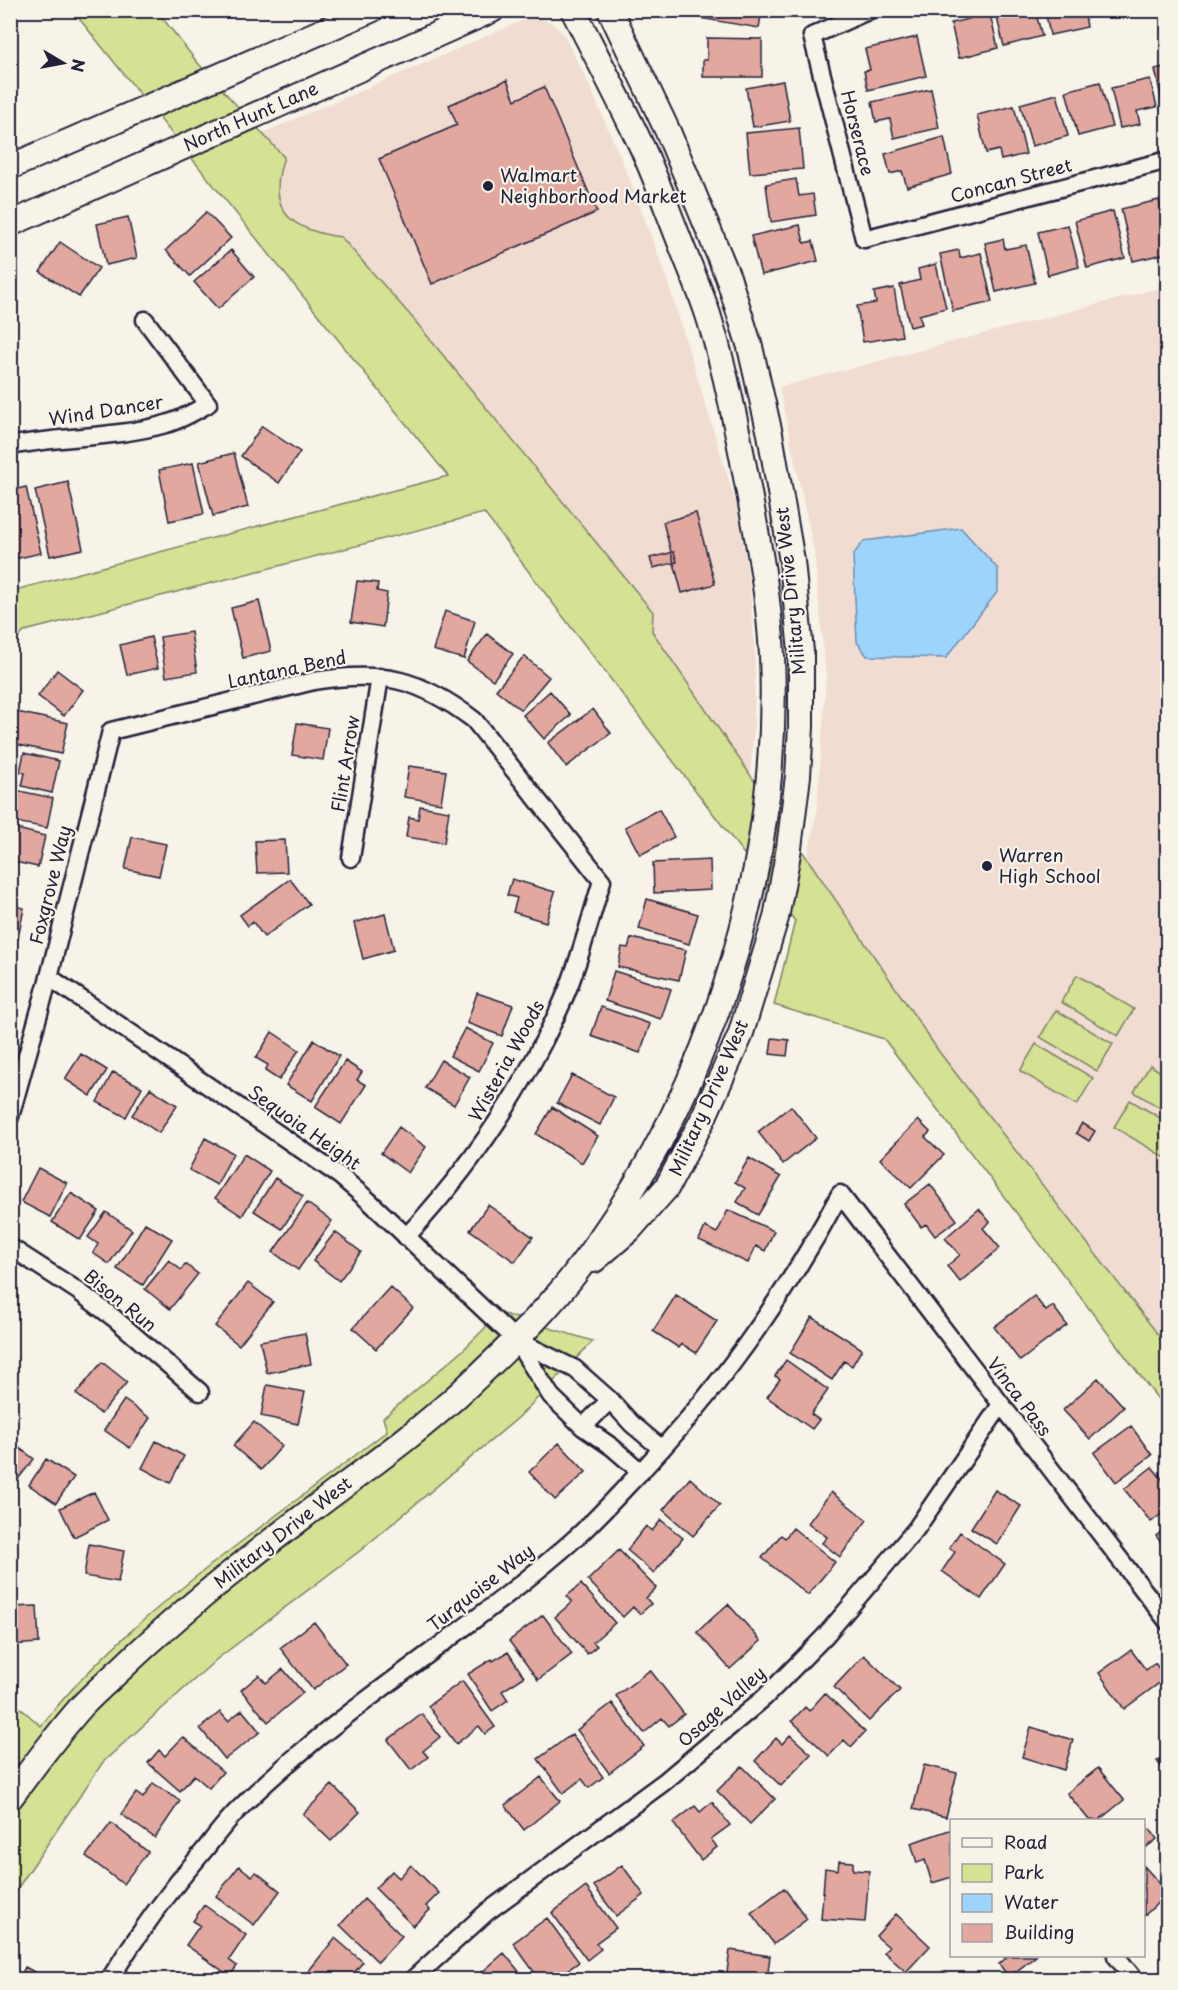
<svg xmlns="http://www.w3.org/2000/svg" width="1178" height="1990" font-family="'Playpen Sans',sans-serif">
  <rect width="100%" height="100%" fill="#f7f3e8"/>
  <filter id="ink" filterUnits="userSpaceOnUse"><feTurbulence type="fractalNoise" baseFrequency=".0167" numOctaves="2"/><feDisplacementMap in="SourceGraphic" scale="12" xChannelSelector="R" yChannelSelector="G"/><feConvolveMatrix kernelMatrix="1 2 1 2 8 2 1 2 1" color-interpolation-filters="sRGB"/></filter>
  <g filter="url(#ink)">
    <path fill="#f1dcd2" d="M 538,18 L 552,23 L 563,33 L 591,89 L 630,180 L 667,279 L 738,510 L 750,589 L 755,654 L 754,722 L 749,796 L 282,210 L 277,195 L 277,176 L 249,139 L 526,19 Z
      M 1167,286 L 1167,1411 L 884,1039 L 774,1005 L 795,921 L 817,811 L 826,678 L 814,551 L 779,387 Z"/>
    <path fill="#d5e193" stroke="#7c8267" stroke-width="1.5" d="M 73,11 L 157,11 L 197,62 L 284,157 C 266,210 289,230 341,237 L 411,316 L 653,612 L 652,631 L 940,1053 L 1167,1346 L 1167,1411 L 884,1039 L 774,1005 L 795,921 L 484,513 L 25,631 L 17,639 L 11,648 L 11,591 L 448,476 Z
      M 1077,975 L 1134,1009 L 1118,1036 L 1061,1002 Z
      M 1056,1010 L 1113,1044 L 1097,1071 L 1040,1037 Z
      M 1036,1044 L 1093,1078 L 1077,1105 L 1020,1071 Z
      M 1150,1065 L 1167,1076 L 1167,1112 L 1134,1092 Z
      M 1130,1100 L 1167,1122 L 1167,1159 L 1114,1127 Z
      M 500,1313 L 593,1341 L 518,1418 L 361,1550 L 217,1659 L 103,1762 L 11,1898 L 10,1765 L 17,1757 L 11,1751 L 11,1700 L 41,1726 C 98,1653 172,1594 246,1538 C 293,1503 340,1467 387,1431 L 383,1418 L 463,1350 Z"/>
    <path fill="#9dd4fc" stroke="#6c8daf" stroke-width="1.5" d="M 961,528 L 998,569 L 998,591 L 946,658 L 867,656 L 857,642 L 853,555 L 864,541 Z"/>
    <path fill="#e2a8a0" stroke="#22223b" stroke-width="1.5" d="M 701,10 L 762,10 L 759,28 L 699,18 Z
      M 967,10 L 989,10 L 998,48 L 959,58 L 951,23 L 969,19 Z
      M 995,10 L 1035,10 L 1042,36 L 1004,46 Z
      M 1045,10 L 1084,10 L 1087,27 L 1050,35 Z
      M 917,37 L 926,76 L 868,90 L 864,71 L 870,70 L 865,49 Z
      M 707,38 L 762,39 L 762,77 L 703,77 L 703,60 L 707,60 Z
      M 1168,66 L 1168,110 L 1164,111 L 1155,69 Z
      M 1150,79 L 1157,107 L 1137,111 L 1140,124 L 1120,128 L 1111,88 Z
      M 507,80 L 515,100 L 544,87 L 597,212 L 432,284 L 379,159 L 457,125 L 449,105 Z
      M 783,81 L 790,121 L 753,127 L 746,88 Z
      M 1100,82 L 1112,127 L 1078,136 L 1066,91 Z
      M 931,89 L 939,128 L 894,138 L 890,119 L 876,122 L 872,102 Z
      M 1057,94 L 1068,136 L 1032,146 L 1020,104 Z
      M 1014,106 L 1026,154 L 1001,160 L 999,150 L 986,153 L 977,115 Z
      M 799,128 L 803,169 L 750,173 L 746,133 Z
      M 944,137 L 952,174 L 907,187 L 902,171 L 890,174 L 885,154 Z
      M 796,179 L 799,196 L 813,194 L 816,215 L 771,222 L 766,184 Z
      M 1159,200 L 1168,239 L 1168,253 L 1133,261 L 1121,209 Z
      M 1113,211 L 1125,258 L 1087,268 L 1075,221 Z
      M 206,212 L 231,238 L 190,276 L 166,250 Z
      M 128,217 L 137,258 L 106,265 L 97,224 Z
      M 800,225 L 804,243 L 813,241 L 818,261 L 761,275 L 751,236 Z
      M 1068,225 L 1079,267 L 1048,275 L 1038,232 Z
      M 1003,239 L 1005,249 L 1026,245 L 1035,283 L 996,292 L 985,243 Z
      M 60,242 L 99,268 L 79,297 L 40,272 Z
      M 231,250 L 254,277 L 218,309 L 194,282 Z
      M 959,250 L 960,258 L 981,253 L 992,302 L 953,311 L 940,254 Z
      M 936,264 L 946,308 L 919,315 L 922,324 L 910,327 L 900,285 L 920,280 L 918,269 Z
      M 894,288 L 902,336 L 863,342 L 857,306 L 876,303 L 874,292 Z
      M 262,426 L 300,452 L 279,483 L 241,456 Z
      M 234,453 L 248,507 L 213,516 L 199,462 Z
      M 193,463 L 204,514 L 169,521 L 159,470 Z
      M 68,482 L 83,549 L 50,556 L 35,490 Z
      M 26,487 L 41,553 L 10,560 L 10,491 Z
      M 696,513 L 715,584 L 682,593 L 663,522 Z
      M 674,552 L 677,562 L 653,568 L 650,558 Z
      M 357,581 L 378,583 L 377,591 L 387,593 L 383,627 L 351,622 Z
      M 259,601 L 271,651 L 243,658 L 231,608 Z
      M 445,611 L 475,621 L 464,659 L 433,650 Z
      M 191,632 L 197,672 L 166,677 L 160,637 Z
      M 487,634 L 513,654 L 493,680 L 467,661 Z
      M 151,637 L 158,668 L 127,675 L 120,645 Z
      M 524,656 L 549,677 L 521,710 L 496,690 Z
      M 57,670 L 83,690 L 64,716 L 38,696 Z
      M 550,691 L 571,715 L 544,739 L 523,715 Z
      M 593,709 L 611,733 L 566,767 L 548,743 Z
      M 17,712 L 68,723 L 61,754 L 10,743 Z
      M 297,723 L 328,728 L 323,760 L 292,755 Z
      M 24,753 L 59,761 L 52,793 L 22,786 L 25,773 L 20,772 Z
      M 409,766 L 446,771 L 441,803 L 404,797 Z
      M 10,789 L 53,798 L 47,828 L 10,821 Z
      M 420,806 L 449,811 L 444,843 L 406,837 L 409,817 L 418,819 Z
      M 659,809 L 674,837 L 640,855 L 625,827 Z
      M 13,828 L 45,836 L 38,867 L 10,861 L 10,839 Z
      M 132,837 L 166,844 L 159,876 L 125,869 Z
      M 285,840 L 287,872 L 257,873 L 255,841 Z
      M 710,860 L 711,890 L 654,893 L 653,863 Z
      M 290,879 L 309,904 L 264,937 L 253,922 L 248,926 L 240,915 Z
      M 512,879 L 555,892 L 546,922 L 513,912 L 517,898 L 507,895 Z
      M 647,899 L 698,914 L 689,944 L 639,929 Z
      M 10,905 L 24,908 L 18,939 L 10,938 Z
      M 385,914 L 394,950 L 363,959 L 354,923 Z
      M 631,938 L 686,950 L 679,980 L 618,967 L 622,947 L 628,948 Z
      M 614,971 L 671,989 L 661,1019 L 605,1001 Z
      M 477,993 L 513,1005 L 502,1036 L 467,1023 Z
      M 601,1007 L 650,1024 L 640,1053 L 591,1036 Z
      M 465,1028 L 493,1043 L 479,1071 L 450,1056 Z
      M 272,1032 L 299,1050 L 279,1080 L 265,1071 L 268,1065 L 256,1058 Z
      M 772,1038 L 789,1040 L 787,1056 L 770,1054 Z
      M 314,1040 L 339,1056 L 312,1101 L 286,1085 Z
      M 81,1054 L 107,1070 L 91,1096 L 65,1079 Z
      M 441,1060 L 470,1077 L 454,1105 L 425,1088 Z
      M 345,1061 L 362,1072 L 357,1080 L 366,1085 L 341,1124 L 315,1107 Z
      M 113,1072 L 142,1087 L 126,1117 L 97,1102 Z
      M 572,1075 L 614,1097 L 600,1125 L 557,1103 Z
      M 150,1088 L 177,1105 L 159,1133 L 132,1115 Z
      M 791,1106 L 816,1138 L 783,1164 L 758,1132 Z
      M 552,1107 L 598,1136 L 582,1163 L 536,1134 Z
      M 918,1120 L 930,1132 L 925,1137 L 944,1155 L 911,1188 L 880,1159 Z
      M 1082,1123 L 1095,1131 L 1089,1141 L 1076,1133 Z
      M 399,1127 L 426,1147 L 408,1173 L 381,1153 Z
      M 205,1138 L 233,1153 L 217,1185 L 189,1170 Z
      M 244,1154 L 270,1171 L 242,1216 L 215,1198 Z
      M 749,1158 L 781,1177 L 758,1215 L 737,1202 L 745,1188 L 735,1182 Z
      M 38,1168 L 67,1183 L 50,1217 L 21,1202 Z
      M 275,1178 L 303,1196 L 282,1229 L 254,1211 Z
      M 930,1184 L 957,1220 L 935,1236 L 926,1224 L 921,1227 L 904,1204 Z
      M 71,1193 L 99,1211 L 80,1240 L 52,1222 Z
      M 307,1203 L 332,1221 L 298,1270 L 273,1252 Z
      M 488,1205 L 533,1237 L 515,1262 L 470,1230 Z
      M 979,1209 L 990,1222 L 983,1228 L 1000,1248 L 960,1282 L 947,1266 L 960,1255 L 945,1238 Z
      M 728,1210 L 774,1231 L 765,1251 L 756,1246 L 748,1263 L 699,1240 L 705,1227 L 717,1233 Z
      M 106,1212 L 132,1230 L 109,1264 L 93,1253 L 98,1244 L 88,1237 Z
      M 145,1223 L 172,1239 L 143,1285 L 117,1269 Z
      M 335,1232 L 361,1252 L 339,1281 L 313,1261 Z
      M 169,1260 L 181,1270 L 185,1264 L 198,1274 L 170,1309 L 145,1289 Z
      M 248,1283 L 273,1302 L 239,1345 L 215,1326 Z
      M 390,1287 L 413,1308 L 376,1349 L 353,1328 Z
      M 676,1295 L 717,1321 L 696,1353 L 682,1344 L 679,1348 L 653,1331 Z
      M 1034,1296 L 1046,1311 L 1053,1306 L 1067,1325 L 1020,1361 L 994,1327 Z
      M 812,1317 L 862,1349 L 852,1366 L 844,1361 L 832,1380 L 790,1353 Z
      M 305,1333 L 311,1364 L 267,1373 L 260,1341 Z
      M 786,1360 L 828,1390 L 811,1414 L 819,1420 L 812,1429 L 767,1397 L 780,1379 L 775,1376 Z
      M 102,1362 L 127,1382 L 101,1414 L 76,1394 Z
      M 1098,1378 L 1124,1407 L 1090,1439 L 1063,1410 Z
      M 267,1385 L 305,1392 L 298,1424 L 261,1416 Z
      M 124,1400 L 150,1418 L 130,1448 L 104,1430 Z
      M 254,1422 L 282,1446 L 261,1470 L 233,1446 Z
      M 1131,1426 L 1152,1455 L 1116,1482 L 1094,1453 Z
      M 10,1441 L 34,1459 L 10,1489 Z
      M 156,1441 L 184,1456 L 170,1483 L 142,1468 Z
      M 559,1443 L 586,1472 L 555,1500 L 529,1472 Z
      M 46,1459 L 74,1477 L 56,1503 L 29,1485 Z
      M 1152,1467 L 1168,1486 L 1168,1509 L 1151,1522 L 1124,1489 Z
      M 690,1478 L 720,1505 L 693,1536 L 663,1510 Z
      M 995,1490 L 1021,1506 L 997,1544 L 971,1528 Z
      M 94,1492 L 108,1520 L 74,1537 L 60,1508 Z
      M 831,1492 L 867,1520 L 840,1557 L 822,1543 L 827,1537 L 808,1523 Z
      M 661,1520 L 683,1538 L 654,1573 L 627,1550 L 646,1526 L 652,1531 Z
      M 1168,1521 L 1168,1552 L 1156,1536 L 1166,1528 L 1163,1524 Z
      M 793,1528 L 835,1562 L 808,1595 L 762,1558 L 781,1535 L 785,1538 Z
      M 960,1532 L 1005,1564 L 981,1599 L 942,1571 L 955,1552 L 949,1548 Z
      M 89,1544 L 124,1551 L 118,1582 L 84,1576 Z
      M 619,1550 L 656,1588 L 646,1598 L 651,1604 L 640,1614 L 633,1607 L 623,1617 L 588,1580 Z
      M 581,1584 L 615,1623 L 593,1642 L 597,1646 L 587,1654 L 555,1617 L 572,1602 L 567,1596 Z
      M 728,1604 L 761,1641 L 730,1669 L 697,1632 Z
      M 37,1606 L 39,1643 L 10,1645 L 10,1607 Z
      M 543,1615 L 572,1654 L 538,1680 L 509,1641 Z
      M 314,1622 L 346,1664 L 313,1690 L 280,1648 Z
      M 1131,1650 L 1146,1670 L 1155,1663 L 1166,1678 L 1124,1709 L 1099,1673 Z
      M 508,1652 L 524,1677 L 502,1691 L 508,1700 L 492,1711 L 468,1674 L 492,1659 L 493,1661 Z
      M 864,1655 L 900,1690 L 869,1721 L 834,1687 Z
      M 283,1669 L 303,1693 L 268,1722 L 241,1690 L 259,1675 L 266,1683 Z
      M 650,1670 L 684,1714 L 669,1726 L 662,1718 L 644,1733 L 616,1696 Z
      M 462,1681 L 495,1727 L 485,1734 L 479,1726 L 456,1744 L 428,1706 Z
      M 825,1693 L 865,1732 L 851,1747 L 844,1740 L 829,1756 L 792,1721 L 805,1707 L 809,1711 Z
      M 612,1703 L 644,1746 L 609,1773 L 577,1730 Z
      M 242,1710 L 260,1732 L 225,1759 L 200,1728 L 220,1712 L 228,1721 Z
      M 422,1714 L 440,1737 L 423,1751 L 428,1757 L 411,1770 L 388,1740 Z
      M 1031,1727 L 1073,1740 L 1064,1770 L 1022,1757 Z
      M 572,1734 L 603,1777 L 589,1788 L 582,1779 L 563,1793 L 538,1759 Z
      M 790,1735 L 811,1754 L 781,1786 L 755,1761 L 776,1738 L 782,1744 Z
      M 183,1737 L 223,1772 L 209,1788 L 194,1775 L 180,1791 L 148,1763 L 159,1750 L 165,1756 Z
      M 1168,1752 L 1168,1775 L 1157,1761 Z
      M 924,1765 L 957,1773 L 946,1817 L 913,1809 Z
      M 742,1766 L 775,1799 L 750,1824 L 717,1791 Z
      M 1098,1768 L 1124,1800 L 1099,1820 L 1089,1820 L 1067,1793 Z
      M 541,1777 L 560,1801 L 524,1830 L 505,1805 Z
      M 153,1783 L 180,1801 L 155,1838 L 121,1814 L 136,1793 L 143,1798 Z
      M 332,1785 L 360,1812 L 331,1841 L 303,1814 Z
      M 712,1802 L 730,1825 L 711,1839 L 717,1847 L 701,1860 L 673,1823 L 695,1806 L 700,1812 Z
      M 111,1823 L 148,1852 L 123,1884 L 86,1856 Z
      M 952,1829 L 952,1877 L 932,1883 L 925,1860 L 917,1863 L 911,1843 Z
      M 1150,1829 L 1157,1839 L 1144,1849 L 1144,1833 Z
      M 839,1861 L 853,1862 L 853,1870 L 869,1871 L 865,1922 L 821,1919 L 825,1868 L 838,1870 Z
      M 411,1865 L 439,1893 L 426,1906 L 430,1910 L 413,1926 L 375,1888 L 392,1871 L 399,1878 Z
      M 622,1865 L 644,1895 L 616,1916 L 594,1886 Z
      M 239,1866 L 252,1876 L 256,1872 L 280,1891 L 254,1925 L 216,1896 Z
      M 1144,1866 L 1168,1893 L 1144,1916 Z
      M 586,1887 L 616,1928 L 596,1943 L 601,1949 L 587,1960 L 552,1913 Z
      M 784,1888 L 807,1919 L 774,1944 L 751,1913 Z
      M 364,1899 L 402,1936 L 378,1962 L 340,1925 Z
      M 204,1905 L 246,1935 L 229,1960 L 237,1966 L 230,1976 L 186,1945 L 200,1925 L 193,1921 Z
      M 896,1914 L 930,1946 L 906,1972 L 884,1952 L 889,1947 L 876,1936 Z
      M 547,1918 L 579,1962 L 568,1970 L 570,1974 L 562,1980 L 540,1980 L 513,1943 Z
      M 335,1938 L 363,1962 L 348,1980 L 314,1980 L 307,1973 Z
      M 730,1950 L 770,1956 L 767,1980 L 726,1980 Z
      M 504,1953 L 526,1980 L 473,1980 Z
      M 1003,1956 L 1036,1956 L 1009,1977 L 999,1964 L 1006,1958 Z
      M 25,1967 L 49,1980 L 19,1980 Z"/>
    <g fill="none" stroke-linecap="round" stroke-linejoin="round">
      <g stroke="#22223b" stroke-width="21">
        <path id="street" d="M 870,10 L 812,36 L 864,239 L 1168,160
          M 10,446 C 62,436 116,438 166,424 C 181,420 194,412 208,404 L 145,320
          M 351,858 L 380,677
          M 49,977 L 340,1176 L 369,1201 L 515,1339 L 551,1396 L 583,1427 L 612,1447 L 641,1472
          M 10,1117 L 49,977 L 111,731 L 314,681 C 382,670 419,678 474,720 L 602,881 C 591,916 582,952 569,986 C 560,1010 548,1033 536,1056 C 500,1124 458,1181 406,1237
          M 10,1247 L 78,1291 L 114,1318 L 200,1392
          M 516,1340 L 575,1369 L 610,1400 L 632,1424 L 662,1449
          M 583,1427 L 610,1400
          M 1116,1956 L 1135,1980
          M 109,1980 C 138,1933 170,1890 206,1848 C 217,1834 228,1819 241,1807 C 265,1782 292,1760 318,1738 C 404,1668 498,1608 580,1534 C 596,1519 611,1503 626,1487 C 712,1399 782,1303 840,1194 L 1168,1622
          M 412,1980 L 487,1912 L 664,1782 L 765,1697 L 825,1636 L 916,1529 L 1000,1406"/>
      </g>
      <g stroke="#22223b" stroke-width="28">
        <path id="secondary" d="M 10,167 L 371,10
          M 10,224 L 492,10
          M 594,1260 L 629,1230 L 667,1187 L 702,1121 L 740,1036 L 776,918 L 789,848 L 798,776 L 801,727 L 801,652 L 792,561 L 770,434 L 750,347 L 728,277 L 669,134 L 610,10
          M 10,1798 C 33,1767 57,1734 82,1706 C 94,1693 108,1681 121,1669 C 177,1615 238,1566 300,1519 C 353,1478 409,1440 459,1394 C 497,1359 537,1321 570,1280 C 707,1104 781,878 772,655 C 769,595 757,536 746,477 C 736,424 726,373 710,321 C 702,294 690,268 680,242 C 667,209 655,175 640,143 C 619,99 596,55 573,10"/>
      </g>
      <use href="#street" stroke="#f7f3e8" stroke-width="16"/>
      <use href="#secondary" stroke="#f7f3e8" stroke-width="24"/>
    </g>
  </g>
  <g fill="#22223b" stroke="#f7f3e8" stroke-width="2">
    <circle cx="488" cy="186" r="6"/>
    <circle cx="987" cy="866" r="6"/>
  </g>
  <g text-anchor="middle" stroke-width="4.5" stroke-linejoin="round" paint-order="stroke">
    <g font-size="18" fill="#22223b" stroke="#f7f3e8">
      <text transform="translate(251 117) rotate(-24)" y="6">North Hunt Lane</text>
      <text transform="translate(857 133) rotate(76)" y="6">Horserace</text>
      <text transform="translate(1011 181) rotate(-15)" y="6">Concan Street</text>
      <text transform="translate(106 411) rotate(-9)" y="6">Wind Dancer</text>
      <text transform="translate(791 591) rotate(-96)" y="6">Military Drive West</text>
      <text transform="translate(287 670) rotate(-12)" y="6">Lantana Bend</text>
      <text transform="translate(346 764) rotate(-81)" y="6">Flint Arrow</text>
      <text transform="translate(51 885) rotate(-76)" y="6">Foxgrove Way</text>
      <text transform="translate(507 1061) rotate(-61)" y="6">Wisteria Woods</text>
      <text transform="translate(709 1098) rotate(-66)" y="6">Military Drive West</text>
      <text transform="translate(304 1128) rotate(35)" y="6">Sequoia Height</text>
      <text transform="translate(120 1301) rotate(39)" y="6">Bison Run</text>
      <text transform="translate(1019 1397) rotate(53)" y="6">Vinca Pass</text>
      <text transform="translate(283 1533) rotate(-38)" y="6">Military Drive West</text>
      <text transform="translate(481 1588) rotate(-38)" y="6">Turquoise Way</text>
      <text transform="translate(722 1707) rotate(-42)" y="6">Osage Valley</text>
    </g>
    <g font-size="18" fill="#22223b" stroke="#f7f3e8" text-anchor="start">
      <text x="500" y="182">Walmart<tspan x="500" dy="21">Neighborhood Market</tspan></text>
      <text x="999" y="862">Warren<tspan x="999" dy="21">High School</tspan></text>
    </g>
  </g>
  <rect width="1178" height="1990" fill="none" stroke="#f7f3e8" stroke-width="36"/>
  <rect x="18" y="18" width="1142" height="1954" fill="none" stroke="#22223b" stroke-width="2" filter="url(#ink)"/>
  <rect x="950" y="1819" width="195" height="138" fill="#f7f3e8" stroke="#a29fa3" stroke-width="1.5"/>
  <rect x="962" y="1838" width="30" height="9" fill="#f7f3e8" stroke="#a29fa3" stroke-width="1.5"/>
  <text x="1004" y="1849" font-size="18" fill="#22223b">Road</text>
  <rect x="962" y="1864" width="30" height="18" fill="#d5e193" stroke="#a29fa3" stroke-width="1.5"/>
  <text x="1004" y="1879" font-size="18" fill="#22223b">Park</text>
  <rect x="962" y="1894" width="30" height="18" fill="#9dd4fc" stroke="#a29fa3" stroke-width="1.5"/>
  <text x="1004" y="1909" font-size="18" fill="#22223b">Water</text>
  <rect x="962" y="1924" width="30" height="18" fill="#e2a8a0" stroke="#a29fa3" stroke-width="1.5"/>
  <text x="1004" y="1939" font-size="18" fill="#22223b">Building</text>
  <g transform="translate(63 63) rotate(100)" stroke="#f7f3e8" stroke-width="4.5" paint-order="stroke">
  <path d="M0-4.5L10 22L0 15L-10 22Z" fill="#22223b"/>
  <text y="-9" font-size="16" font-weight="bold" text-anchor="middle" fill="#22223b">N</text>
  </g>
</svg>
